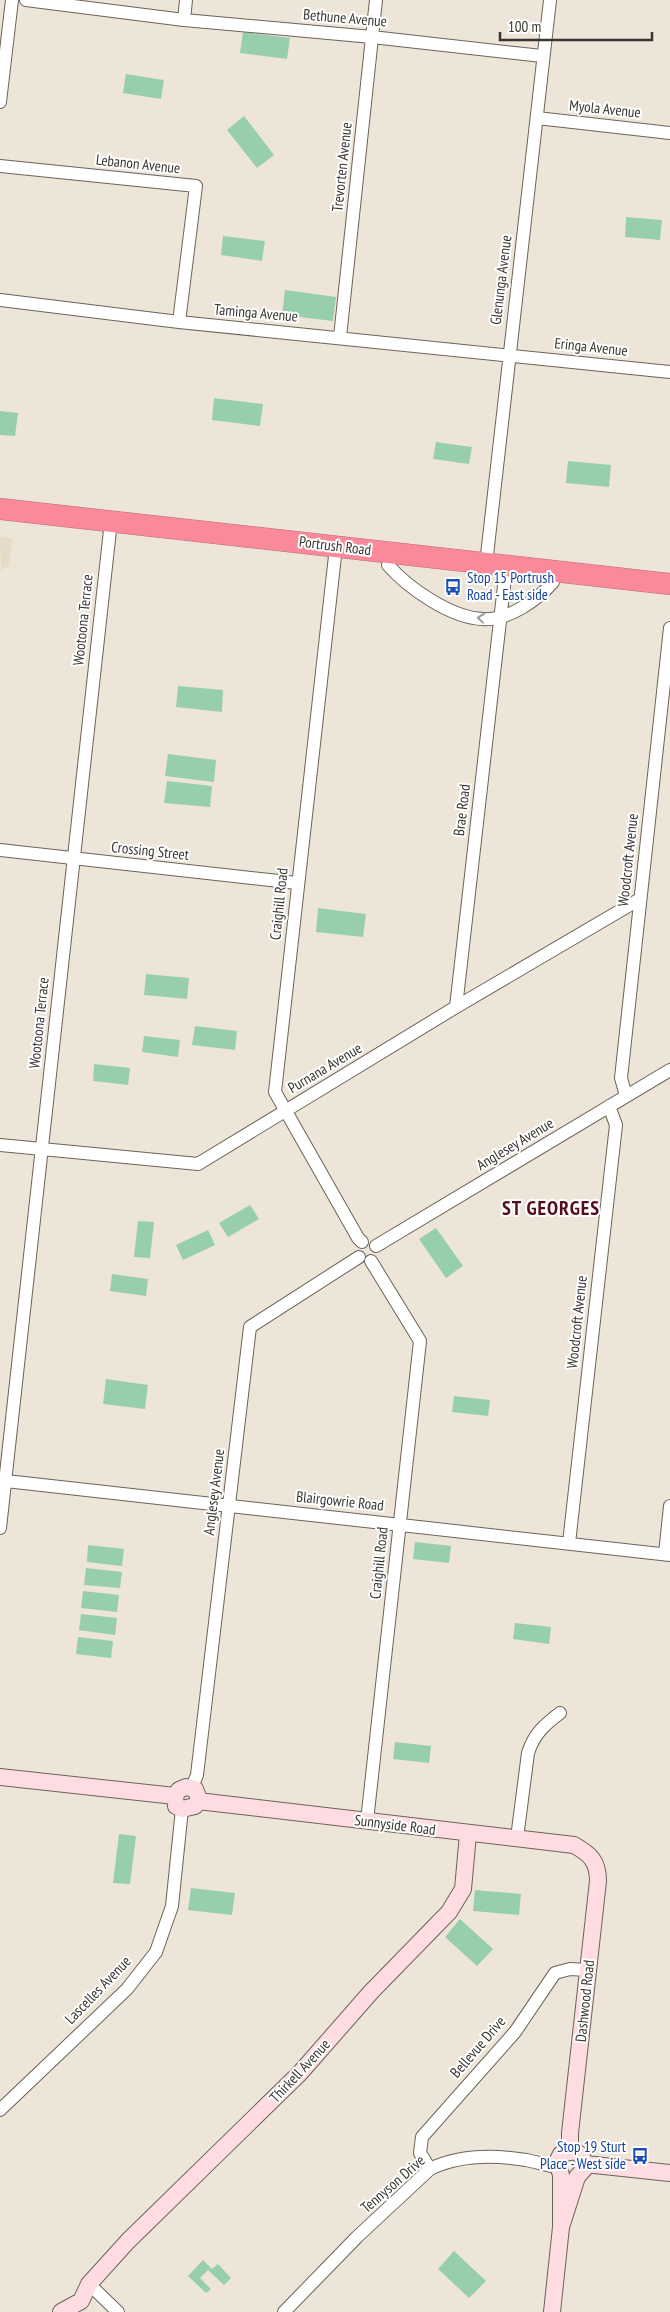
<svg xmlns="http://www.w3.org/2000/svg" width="670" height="2312" font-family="'PT Sans Narrow',sans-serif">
  <rect width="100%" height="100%" fill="#eee5d9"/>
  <path fill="#e7dbc8" d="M 0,537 L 12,538 L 9,565 L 1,571 Z"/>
  <path fill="#97cfac" d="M 243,32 L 290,38 L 287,59 L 240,53 Z
    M 126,74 L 164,80 L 161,99 L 123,93 Z
    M 244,116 L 274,155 L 257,168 L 227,130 Z
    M 626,217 L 662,220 L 660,240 L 625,237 Z
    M 223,236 L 265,241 L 262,261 L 221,255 Z
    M 285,290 L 336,297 L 333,321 L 282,315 Z
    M 214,398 L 263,404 L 260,426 L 212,420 Z
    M 0,411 L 18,413 L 15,436 L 0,435 Z
    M 436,442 L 472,447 L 469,464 L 433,459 Z
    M 568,461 L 611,465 L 609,487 L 566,483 Z
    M 178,686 L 223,690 L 222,712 L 176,707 Z
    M 168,754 L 216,760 L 214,782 L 165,776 Z
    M 167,781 L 212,786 L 210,807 L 164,803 Z
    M 318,908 L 366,914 L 363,937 L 316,932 Z
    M 146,974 L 189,978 L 187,999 L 144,995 Z
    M 195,1026 L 237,1031 L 235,1050 L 192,1045 Z
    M 144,1036 L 180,1040 L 178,1057 L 142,1052 Z
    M 94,1064 L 130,1068 L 128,1085 L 93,1081 Z
    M 250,1205 L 259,1219 L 228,1237 L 219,1223 Z
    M 138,1221 L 154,1222 L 150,1258 L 134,1257 Z
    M 436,1228 L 463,1266 L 446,1278 L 419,1239 Z
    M 208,1230 L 215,1245 L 183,1260 L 176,1245 Z
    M 112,1274 L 148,1279 L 146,1296 L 110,1291 Z
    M 106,1379 L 148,1385 L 145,1409 L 103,1404 Z
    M 454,1396 L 490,1400 L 488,1416 L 452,1412 Z
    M 415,1542 L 451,1546 L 449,1563 L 413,1559 Z
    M 88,1545 L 124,1549 L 122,1566 L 87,1562 Z
    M 86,1568 L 122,1572 L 120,1588 L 84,1585 Z
    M 83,1591 L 119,1595 L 117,1612 L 81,1608 Z
    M 81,1614 L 117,1618 L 115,1635 L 79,1630 Z
    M 515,1623 L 551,1627 L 549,1644 L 513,1639 Z
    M 78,1637 L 113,1641 L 111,1658 L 76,1654 Z
    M 395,1742 L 431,1746 L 429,1763 L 393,1759 Z
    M 119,1834 L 136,1836 L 130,1884 L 113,1883 Z
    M 191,1888 L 235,1893 L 232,1915 L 188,1910 Z
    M 475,1890 L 521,1894 L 519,1915 L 473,1911 Z
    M 460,1919 L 493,1949 L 477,1966 L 445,1937 Z
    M 454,2251 L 486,2281 L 469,2298 L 438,2269 Z
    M 203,2260 L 212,2269 L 218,2264 L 231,2278 L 224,2285 L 208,2270 L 200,2278 L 211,2289 L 206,2293 L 188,2276 Z"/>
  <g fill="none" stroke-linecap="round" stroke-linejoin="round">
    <g stroke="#6b6359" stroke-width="14">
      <path id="street" d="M 26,0 L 184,20 L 372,37 L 542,56
        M 184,20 L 186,0
        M 0,102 L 12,0
        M 537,118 L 670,133
        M 0,166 L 196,186 L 179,322
        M 0,300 L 179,322 L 670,372
        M 340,337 L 376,0
        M 336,547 L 275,1092 L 358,1238 L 362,1242
        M 486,564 L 550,0
        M 388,565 C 408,588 451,618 483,619 C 507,621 538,600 553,582
        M 0,850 L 297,883
        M 456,1007 L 505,577
        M 626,1096 L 621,1078 L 670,628
        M 0,1145 L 198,1164 L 456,1007 L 640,899
        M 376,1246 L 670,1070
        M 6,1481 L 670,1555
        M 0,1528 L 111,521
        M 569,1543 L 616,1125 L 609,1106
        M 665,1554 L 670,1506
        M 192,1787 L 197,1775 L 250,1327 L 359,1257
        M 367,1821 L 420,1341 L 371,1261
        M 517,1838 L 528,1753 C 534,1734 544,1725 560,1713
        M 0,2110 L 127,1989 L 156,1952 L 172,1906 L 182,1809
        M 430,2169 L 420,2153 L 422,2137 L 515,2032 L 555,1973 L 570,1969 L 588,1970
        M 89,2284 L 118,2312
        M 284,2312 L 357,2237 L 430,2169 C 459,2155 495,2155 526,2160 C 536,2162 546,2165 557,2167"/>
    </g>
    <g stroke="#6b6359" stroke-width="18">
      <path id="secondary" d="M 0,1777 L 175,1796
        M 186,1787 L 195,1789 L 199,1799 L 195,1806 L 182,1809 L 176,1806 L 175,1796 L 179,1790 Z
        M 198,1801 L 574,1845 C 590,1854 598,1861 598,1881 L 570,2133 L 570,2150
        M 585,2164 L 670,2173
        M 61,2312 L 81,2301 L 89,2284 L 128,2241 L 300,2073 L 371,1992 L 449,1912 L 463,1889 L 468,1834
        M 552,2312 L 561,2227 L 561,2175 L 557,2162 L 561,2154 L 575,2151 L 582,2156 L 585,2168 L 577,2177 L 561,2227"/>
    </g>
    <g stroke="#b66c75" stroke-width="22">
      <path id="highway" d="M 0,509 L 670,584"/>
    </g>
    <use href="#street" stroke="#fff" stroke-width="12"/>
    <use href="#secondary" stroke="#fedce1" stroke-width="16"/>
    <use href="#highway" stroke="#fa899a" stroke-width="21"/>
  </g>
  <defs><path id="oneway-chevron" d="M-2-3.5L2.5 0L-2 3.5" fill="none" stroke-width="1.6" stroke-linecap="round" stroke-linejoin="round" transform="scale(1.25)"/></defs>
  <use stroke="#9c9a98" href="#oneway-chevron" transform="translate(481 618) rotate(-174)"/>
  <defs>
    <g id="bus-bare" transform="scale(1.35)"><path d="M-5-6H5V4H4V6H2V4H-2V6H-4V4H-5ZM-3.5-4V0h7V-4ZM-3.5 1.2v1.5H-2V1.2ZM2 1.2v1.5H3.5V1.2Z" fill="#1a4fb4" stroke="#fff" stroke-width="2.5" paint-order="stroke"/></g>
  </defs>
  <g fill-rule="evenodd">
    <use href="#bus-bare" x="453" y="587"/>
    <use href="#bus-bare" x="640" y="2156"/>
  </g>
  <g text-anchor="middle" stroke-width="4" stroke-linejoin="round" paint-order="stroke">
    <g font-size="15" fill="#393631" stroke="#fff">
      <text transform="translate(345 18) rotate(5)" y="5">Bethune Avenue</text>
      <text transform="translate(605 109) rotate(6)" y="5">Myola Avenue</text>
      <text transform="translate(138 164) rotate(6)" y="5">Lebanon Avenue</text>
      <text transform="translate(342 167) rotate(-84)" y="5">Trevorten Avenue</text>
      <text transform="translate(501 280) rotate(-83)" y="5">Glenunga Avenue</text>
      <text transform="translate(256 313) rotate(5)" y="5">Taminga Avenue</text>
      <text transform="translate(591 347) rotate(6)" y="5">Eringa Avenue</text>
      <text transform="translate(335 546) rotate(7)" y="5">Portrush Road</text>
      <text transform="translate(83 620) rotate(-84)" y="5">Wootoona Terrace</text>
      <text transform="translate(462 810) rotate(-83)" y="5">Brae Road</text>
      <text transform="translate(150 851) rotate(6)" y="5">Crossing Street</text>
      <text transform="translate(628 860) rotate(-84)" y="5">Woodcroft Avenue</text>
      <text transform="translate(279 904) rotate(-84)" y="5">Craighill Road</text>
      <text transform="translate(39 1023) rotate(-84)" y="5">Wootoona Terrace</text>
      <text transform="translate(325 1068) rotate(-31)" y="5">Purnana Avenue</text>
      <text transform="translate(515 1144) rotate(-31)" y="5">Anglesey Avenue</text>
      <text transform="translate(577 1322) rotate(-84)" y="5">Woodcroft Avenue</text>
      <text transform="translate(214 1492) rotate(-83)" y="5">Anglesey Avenue</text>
      <text transform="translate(340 1501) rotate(6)" y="5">Blairgowrie Road</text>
      <text transform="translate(379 1563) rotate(-84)" y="5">Craighill Road</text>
      <text transform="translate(395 1825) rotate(7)" y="5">Sunnyside Road</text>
      <text transform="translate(98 1990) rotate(-46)" y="5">Lascelles Avenue</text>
      <text transform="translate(585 2001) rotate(-84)" y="5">Dashwood Road</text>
      <text transform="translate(478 2047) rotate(-49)" y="5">Bellevue Drive</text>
      <text transform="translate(300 2071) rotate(-47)" y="5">Thirkell Avenue</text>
      <text transform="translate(393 2184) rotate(-41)" y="5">Tennyson Drive</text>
    </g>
    <g font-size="15" fill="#164399" stroke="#fff" text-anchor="start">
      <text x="467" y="583">Stop 15 Portrush<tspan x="467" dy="17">Road - East side</tspan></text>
      <text x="626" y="2152" text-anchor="end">Stop 19 Sturt<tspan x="626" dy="17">Place - West side</tspan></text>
    </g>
    <g font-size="20" font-weight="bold" letter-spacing="1" fill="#530d1e" stroke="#fff">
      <text x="551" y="1215">ST GEORGES</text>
    </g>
  </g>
  <path d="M500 32v8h152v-8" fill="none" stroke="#393631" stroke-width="2.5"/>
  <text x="508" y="32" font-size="15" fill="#393631" stroke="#ffffff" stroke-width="4" paint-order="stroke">100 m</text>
</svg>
